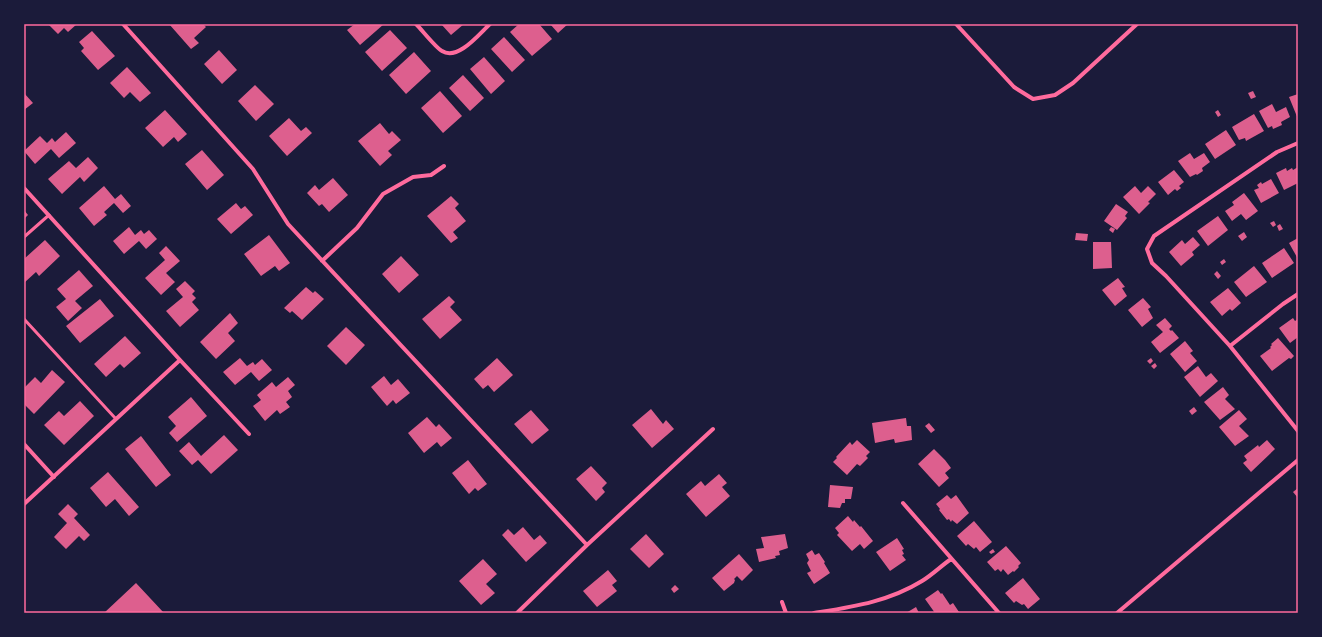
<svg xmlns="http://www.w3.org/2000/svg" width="1322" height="637" font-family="Poppins,sans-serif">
  <rect width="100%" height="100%" fill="#1b1b3a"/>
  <path fill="#dd5f8e" d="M 48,24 L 77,24 L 68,32 L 64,28 L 58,34 Z
    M 169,24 L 203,24 L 206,27 L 194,38 L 199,43 L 191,49 Z
    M 355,24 L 384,24 L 360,45 L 347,30 Z
    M 441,24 L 464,24 L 451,35 Z
    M 519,24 L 539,24 L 552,39 L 532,56 L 510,32 Z
    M 550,24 L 568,24 L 558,33 Z
    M 390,30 L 407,48 L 382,71 L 365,52 Z
    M 92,31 L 115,56 L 98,70 L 81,51 L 84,48 L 79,42 Z
    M 504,37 L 525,60 L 512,72 L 491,49 Z
    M 219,50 L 237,70 L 222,84 L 204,64 Z
    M 414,52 L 431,71 L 406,94 L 389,75 Z
    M 484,57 L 505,81 L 491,94 L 470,69 Z
    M 127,67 L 151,93 L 140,102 L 130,92 L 124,98 L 110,83 Z
    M 463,75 L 484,98 L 470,111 L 449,88 Z
    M 255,85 L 274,104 L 256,121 L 238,101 Z
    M 440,91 L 462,116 L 443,133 L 421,108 Z
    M 1253,91 L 1256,97 L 1251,99 L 1248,93 Z
    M 24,93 L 33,103 L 24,110 Z
    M 1298,94 L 1298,119 L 1289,97 Z
    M 1272,104 L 1276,112 L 1286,107 L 1290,117 L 1281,122 L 1282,125 L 1273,129 L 1272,126 L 1268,128 L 1259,111 Z
    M 165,110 L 187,134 L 178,142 L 174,137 L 163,147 L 145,128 Z
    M 1218,110 L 1221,115 L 1218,117 L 1215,112 Z
    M 1254,114 L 1264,131 L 1246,141 L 1245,138 L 1239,140 L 1232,127 Z
    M 289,118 L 301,131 L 306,127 L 312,133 L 287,156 L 269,136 Z
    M 380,123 L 389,134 L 392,131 L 401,140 L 388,151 L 392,155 L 380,166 L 358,141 Z
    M 1226,130 L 1236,145 L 1215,159 L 1205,144 Z
    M 66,132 L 76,143 L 59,158 L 51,149 L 35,164 L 24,151 L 40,136 L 47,143 L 52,138 L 55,142 Z
    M 202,150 L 224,175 L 207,190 L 185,164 Z
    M 1190,153 L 1194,159 L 1204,153 L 1210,162 L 1202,168 L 1203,171 L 1197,175 L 1196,174 L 1190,177 L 1178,161 Z
    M 88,157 L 98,168 L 84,182 L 80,177 L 62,194 L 48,179 L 69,161 L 76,168 Z
    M 1298,167 L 1298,183 L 1284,190 L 1276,173 L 1286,168 L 1287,171 L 1292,168 L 1293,170 Z
    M 1174,170 L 1184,182 L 1179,186 L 1181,188 L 1177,191 L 1175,189 L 1168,195 L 1158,182 Z
    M 333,178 L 348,195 L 329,212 L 322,204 L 319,206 L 307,193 L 315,185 L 319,190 Z
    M 1271,179 L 1279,193 L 1261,203 L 1254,190 L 1259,188 L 1257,185 L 1261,182 L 1262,184 Z
    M 104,186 L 115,199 L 121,194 L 131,206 L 123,213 L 114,203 L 104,212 L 107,215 L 94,226 L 79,208 Z
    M 1135,186 L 1141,193 L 1148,186 L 1156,194 L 1148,202 L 1150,203 L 1139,214 L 1123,197 Z
    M 1244,193 L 1258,211 L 1246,220 L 1241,214 L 1232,221 L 1225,211 L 1234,205 L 1232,202 Z
    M 451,196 L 459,204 L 455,208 L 466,221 L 453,232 L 458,238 L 451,243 L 427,216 Z
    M 236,203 L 241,209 L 245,206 L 253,215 L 231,234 L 217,219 Z
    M 1116,204 L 1128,212 L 1125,216 L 1127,218 L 1117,230 L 1104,221 Z
    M 24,210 L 28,215 L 24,219 Z
    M 1218,216 L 1228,230 L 1208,246 L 1197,231 Z
    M 1274,221 L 1276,225 L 1273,227 L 1270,223 Z
    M 1280,224 L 1283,229 L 1279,231 L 1277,226 Z
    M 129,227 L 135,235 L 141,230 L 144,234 L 149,230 L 157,239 L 146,249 L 139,241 L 124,254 L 113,241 Z
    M 1111,227 L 1115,229 L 1113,233 L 1109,230 Z
    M 1244,232 L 1247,237 L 1242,241 L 1238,236 Z
    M 1076,233 L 1088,234 L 1087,241 L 1075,240 Z
    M 269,235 L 290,263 L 279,271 L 275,266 L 261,276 L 244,254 Z
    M 1193,237 L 1200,245 L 1192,252 L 1194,255 L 1181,266 L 1169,252 L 1182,240 L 1185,244 Z
    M 1298,238 L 1298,259 L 1289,243 Z
    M 45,240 L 60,256 L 39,276 L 36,272 L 24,283 L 24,259 Z
    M 1093,242 L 1111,242 L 1112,268 L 1093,269 Z
    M 166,246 L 180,261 L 166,273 L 175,282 L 161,295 L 145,278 L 165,260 L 159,253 Z
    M 1284,248 L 1294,263 L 1272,278 L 1262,263 Z
    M 401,256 L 419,275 L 399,293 L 382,274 Z
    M 1224,259 L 1226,262 L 1222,265 L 1220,262 Z
    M 1254,266 L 1267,282 L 1246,297 L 1234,282 Z
    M 79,270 L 93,286 L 75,301 L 82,308 L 68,321 L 56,307 L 66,299 L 57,289 Z
    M 1217,271 L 1221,276 L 1218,279 L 1214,274 Z
    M 1118,278 L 1125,287 L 1122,288 L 1127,296 L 1115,306 L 1102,290 Z
    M 185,281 L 195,291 L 192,294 L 196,298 L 192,302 L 199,310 L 180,327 L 166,311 L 183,297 L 176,289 Z
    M 306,287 L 313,293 L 315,291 L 324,299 L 302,320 L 292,311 L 290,313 L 284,308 Z
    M 1228,288 L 1241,303 L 1232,311 L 1230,309 L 1222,316 L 1210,302 Z
    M 449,296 L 455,302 L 450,307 L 462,320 L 440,339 L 422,319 Z
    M 1143,298 L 1151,307 L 1148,309 L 1153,318 L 1142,327 L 1128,310 Z
    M 100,299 L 114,316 L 80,343 L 66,326 Z
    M 230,313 L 238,323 L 228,333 L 235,341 L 216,359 L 200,342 Z
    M 1165,318 L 1172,326 L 1169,329 L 1171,331 L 1172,330 L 1179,338 L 1160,353 L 1151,342 L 1163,332 L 1156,325 Z
    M 1293,318 L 1295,321 L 1298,319 L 1298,337 L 1290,343 L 1279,328 Z
    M 346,327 L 365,345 L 346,365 L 327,346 Z
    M 125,336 L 141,353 L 124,368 L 120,364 L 106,377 L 94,364 Z
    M 1278,338 L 1294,356 L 1291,359 L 1289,358 L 1272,371 L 1260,356 L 1271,348 L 1270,347 L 1272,345 L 1271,344 Z
    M 1185,341 L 1193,351 L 1190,353 L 1197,361 L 1185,372 L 1170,354 Z
    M 240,358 L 247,366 L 253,362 L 255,365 L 262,359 L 272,370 L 259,381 L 251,372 L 235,385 L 223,372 Z
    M 497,358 L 513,375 L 494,392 L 488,385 L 483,389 L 474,379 Z
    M 1151,358 L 1153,361 L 1150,364 L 1147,361 Z
    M 1155,363 L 1157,366 L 1154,369 L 1151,366 Z
    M 1198,366 L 1206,377 L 1211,373 L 1218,381 L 1200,397 L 1184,377 Z
    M 52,370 L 65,382 L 34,414 L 24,404 L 24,388 L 35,377 L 41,383 Z
    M 384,376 L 391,385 L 398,379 L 410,393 L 396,404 L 393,400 L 387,406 L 371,387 Z
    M 288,377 L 295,385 L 288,391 L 292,397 L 286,402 L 290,407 L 280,414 L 277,410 L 265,421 L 253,406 L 261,400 L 257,395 L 272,382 L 276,387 Z
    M 1223,387 L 1229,395 L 1225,399 L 1235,409 L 1220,420 L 1204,402 Z
    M 191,397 L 207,416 L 177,442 L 169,433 L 176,426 L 168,417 Z
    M 80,401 L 94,416 L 64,445 L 44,425 L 59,411 L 64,416 Z
    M 1194,407 L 1197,411 L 1192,415 L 1189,411 Z
    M 651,409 L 663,424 L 666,420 L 674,429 L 652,448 L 632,425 Z
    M 531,410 L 549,430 L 532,444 L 514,424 Z
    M 1239,410 L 1247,419 L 1239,426 L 1249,436 L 1235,446 L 1219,427 Z
    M 427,417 L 436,427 L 439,424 L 452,438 L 441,447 L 437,442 L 424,453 L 408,433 Z
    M 906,418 L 907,426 L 911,426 L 912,440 L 895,443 L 894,439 L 875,443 L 872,423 Z
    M 929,423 L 935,430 L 931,433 L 925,426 Z
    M 224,435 L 238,450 L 211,474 L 198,460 L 192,465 L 179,451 L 189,442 L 201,456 Z
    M 141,436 L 171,475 L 156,487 L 125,449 Z
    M 857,440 L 870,452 L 866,456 L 868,458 L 860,466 L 857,464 L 847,475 L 833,462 L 837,458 L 836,457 L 850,442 L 852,445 Z
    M 1267,440 L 1275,449 L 1251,472 L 1243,463 L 1247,460 L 1244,456 L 1258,445 L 1259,447 Z
    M 934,449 L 945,460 L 951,468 L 945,473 L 949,478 L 939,487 L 918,464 Z
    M 468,460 L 487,484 L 478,491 L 475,488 L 469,494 L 452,473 Z
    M 591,466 L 607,483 L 602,488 L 605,492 L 596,501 L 576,479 Z
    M 108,472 L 139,507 L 129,516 L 115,499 L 106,507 L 90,488 Z
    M 719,474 L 727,483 L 722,487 L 730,496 L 706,517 L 686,494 L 701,481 L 705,486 Z
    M 830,485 L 853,487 L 851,499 L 845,499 L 845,503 L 842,503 L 840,508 L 828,507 Z
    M 1298,488 L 1298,498 L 1293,492 Z
    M 947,495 L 951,499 L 956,495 L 969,513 L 957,524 L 952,520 L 951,522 L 949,519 L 947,520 L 939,510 L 940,509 L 936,504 Z
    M 68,504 L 78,514 L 74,518 L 90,535 L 84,541 L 79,536 L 66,549 L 54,537 L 67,523 L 58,514 Z
    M 848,516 L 853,522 L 854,520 L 860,527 L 861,526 L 873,541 L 864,549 L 860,544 L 852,551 L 837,535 L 839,533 L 835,528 Z
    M 974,521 L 992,542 L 980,552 L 976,547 L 974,549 L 968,544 L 966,546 L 957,536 Z
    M 523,527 L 534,540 L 540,535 L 547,543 L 526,562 L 502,535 L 508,529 L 514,535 Z
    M 646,534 L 664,554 L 649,568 L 630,549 Z
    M 785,534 L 788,548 L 779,551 L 780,555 L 775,556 L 776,558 L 759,562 L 756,549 L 764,548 L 761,537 Z
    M 897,538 L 904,549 L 902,550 L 904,554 L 902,555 L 906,560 L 890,571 L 876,552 Z
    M 1006,546 L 1021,563 L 1018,566 L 1019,567 L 1014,572 L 1013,571 L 1008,575 L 1003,569 L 1001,572 L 998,569 L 995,571 L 987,562 Z
    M 993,549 L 995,552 L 991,554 L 989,552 Z
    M 812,550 L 815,555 L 819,553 L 825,562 L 824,563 L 830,573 L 814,584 L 807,573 L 811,571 L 807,563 L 809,560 L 806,554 Z
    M 739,554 L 753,570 L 742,581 L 737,576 L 734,579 L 735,580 L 734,583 L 724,591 L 712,578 Z
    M 483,559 L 497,574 L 486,584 L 495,593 L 481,605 L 459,581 Z
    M 608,570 L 617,581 L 612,585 L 617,591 L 597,607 L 583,591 Z
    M 1023,578 L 1040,599 L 1028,609 L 1024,604 L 1022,605 L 1016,601 L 1014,603 L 1005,593 Z
    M 136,583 L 164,613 L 104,613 Z
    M 675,585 L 679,589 L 674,593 L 671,589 Z
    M 938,590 L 941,594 L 942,593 L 950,605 L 953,603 L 959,612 L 935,613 L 925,599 Z
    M 916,607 L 919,613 L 906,613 Z"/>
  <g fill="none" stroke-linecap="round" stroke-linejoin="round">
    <path stroke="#ff6b9d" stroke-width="3" d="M 24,237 L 49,215
      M 24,319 L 116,419"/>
    <path stroke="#ff6b9d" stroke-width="4" d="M 123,24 L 253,169 L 288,224 L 587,545
      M 416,24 C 422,30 436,48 442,51 C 458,61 479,34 490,24
      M 956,24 L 1014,87 L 1033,99 L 1055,95 L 1073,83 L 1137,24
      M 1298,143 L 1277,152 L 1154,236 L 1147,249 L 1152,263 L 1166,276 L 1230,346 L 1298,431
      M 24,188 L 180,360 L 249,434
      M 322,261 L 357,228 L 383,194 L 413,177 L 431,175 L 444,166
      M 1230,346 L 1283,304 L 1298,294
      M 24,444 L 54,477
      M 903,503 L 999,613
      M 24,504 L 180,360
      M 782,602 L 786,613
      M 517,613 L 587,545 L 713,429
      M 814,613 C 851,607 888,602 922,581 C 932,575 941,566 951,559
      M 1117,613 L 1298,460"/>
  </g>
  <rect width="1322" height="637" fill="none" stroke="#1b1b3a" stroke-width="50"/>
  <rect x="25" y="25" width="1272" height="587" fill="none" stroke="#ff6b9d" stroke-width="1.5"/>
</svg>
